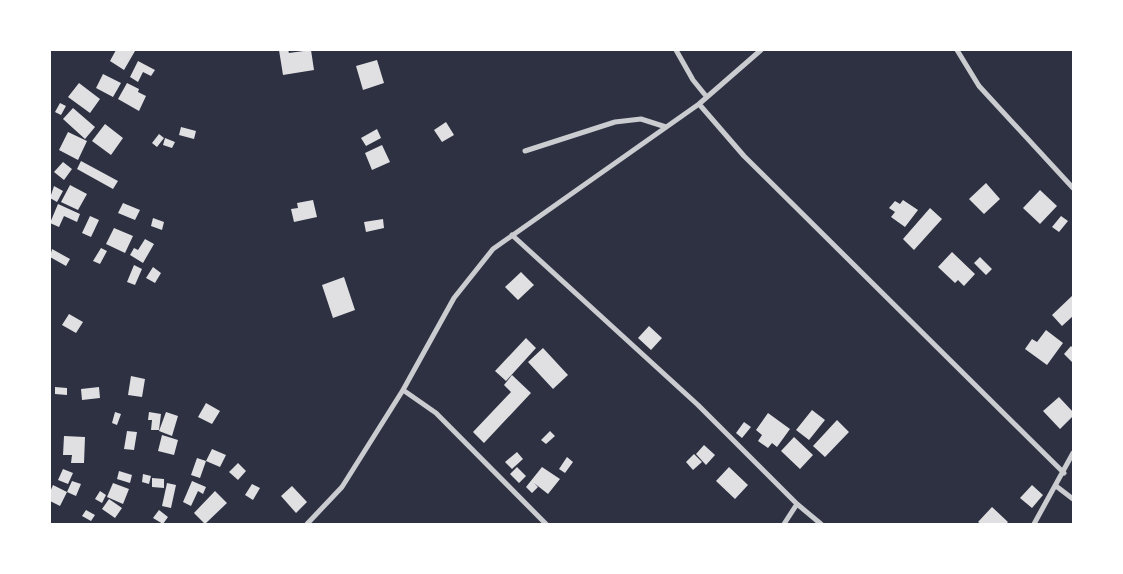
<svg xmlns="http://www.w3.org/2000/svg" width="1123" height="574" font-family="Rubik,sans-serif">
  <rect width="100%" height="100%" fill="#2d3142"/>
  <path fill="#e0e0e3" d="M 116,50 L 135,51 L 124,70 L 110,61 Z
    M 279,50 L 288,50 L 289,53 L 311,50 L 314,70 L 283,75 Z
    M 377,60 L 384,83 L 363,90 L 356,66 Z
    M 138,61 L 155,70 L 151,76 L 143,72 L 138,82 L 130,77 Z
    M 103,74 L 121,83 L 113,97 L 96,88 Z
    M 79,83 L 100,99 L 90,113 L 68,97 Z
    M 127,83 L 139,89 L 138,92 L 146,96 L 139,111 L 118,99 Z
    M 60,103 L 66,106 L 61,115 L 55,112 Z
    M 73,108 L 95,127 L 85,139 L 63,119 Z
    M 446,122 L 454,135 L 442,142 L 434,130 Z
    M 105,124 L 123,138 L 111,155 L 92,141 Z
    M 181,127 L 196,131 L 194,139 L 179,135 Z
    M 377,129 L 381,138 L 366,146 L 361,138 Z
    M 68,132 L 87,141 L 78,160 L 59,150 Z
    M 159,134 L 164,138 L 157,147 L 152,143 Z
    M 165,138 L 175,142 L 172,148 L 163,145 Z
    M 382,145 L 390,162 L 372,170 L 365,153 Z
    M 81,161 L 118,181 L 113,189 L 77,169 Z
    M 63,162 L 72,169 L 64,180 L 54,172 Z
    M 986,183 L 1000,199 L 984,214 L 969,199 Z
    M 70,185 L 87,194 L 78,210 L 61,202 Z
    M 54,186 L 63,191 L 57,202 L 50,198 Z
    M 1040,190 L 1057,206 L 1040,224 L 1023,208 Z
    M 313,200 L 317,217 L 294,222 L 291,209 L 298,208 L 297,203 Z
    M 903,200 L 918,210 L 905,227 L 891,217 L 895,212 L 889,208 L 895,201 L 900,204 Z
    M 123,203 L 140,210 L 135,220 L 118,213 Z
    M 58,204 L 80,214 L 77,222 L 64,216 L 59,227 L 50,223 Z
    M 930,208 L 942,219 L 914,250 L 903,239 Z
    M 90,216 L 99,220 L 91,237 L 82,233 Z
    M 1061,216 L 1068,221 L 1059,232 L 1052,227 Z
    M 153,218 L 164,222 L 162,230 L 151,226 Z
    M 383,219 L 384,228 L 366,232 L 364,222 Z
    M 114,228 L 133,236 L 125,253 L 106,244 Z
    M 145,239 L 154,244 L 143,263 L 130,255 L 134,248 L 138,250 Z
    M 101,248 L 107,251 L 100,264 L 93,261 Z
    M 52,249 L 70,259 L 66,266 L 50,257 Z
    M 952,252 L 975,274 L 964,286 L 958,280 L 955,283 L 938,267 Z
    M 980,257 L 992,269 L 986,275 L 974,263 Z
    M 134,265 L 142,269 L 135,285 L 127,282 Z
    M 153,267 L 161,273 L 155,283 L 146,278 Z
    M 521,272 L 534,285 L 518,300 L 505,287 Z
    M 344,277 L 355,310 L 333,318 L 322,285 Z
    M 1073,295 L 1073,316 L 1062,326 L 1052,315 Z
    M 69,314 L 83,322 L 76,333 L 62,325 Z
    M 649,326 L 662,338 L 651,350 L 638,338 Z
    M 1046,330 L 1063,343 L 1047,365 L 1025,349 L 1032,339 L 1037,342 Z
    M 526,338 L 536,348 L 506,381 L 495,371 Z
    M 1071,346 L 1073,348 L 1073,363 L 1064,354 Z
    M 543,348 L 568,375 L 553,389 L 528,362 Z
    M 512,375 L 531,393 L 484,443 L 473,432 L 511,392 L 504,385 Z
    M 131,376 L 145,379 L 142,397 L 128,395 Z
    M 55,387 L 67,388 L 67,395 L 55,394 Z
    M 99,387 L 100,398 L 82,400 L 81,389 Z
    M 1059,397 L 1073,412 L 1073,416 L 1060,429 L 1043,411 Z
    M 206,403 L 220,411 L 212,424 L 198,417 Z
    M 812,410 L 825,420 L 809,440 L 796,430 Z
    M 115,412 L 121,414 L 117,425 L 112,423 Z
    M 149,412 L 161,414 L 159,430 L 151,430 L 152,420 L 148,420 Z
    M 166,412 L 178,416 L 172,436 L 159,431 Z
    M 768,413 L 790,429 L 777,447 L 772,443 L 768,448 L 758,441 L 762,435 L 756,430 Z
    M 837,420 L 849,432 L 825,457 L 813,446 Z
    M 744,422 L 751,427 L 742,438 L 736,433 Z
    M 127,431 L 137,432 L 134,450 L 124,449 Z
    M 550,431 L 555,436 L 546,444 L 541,440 Z
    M 162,435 L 178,440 L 174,455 L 158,451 Z
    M 64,436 L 85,437 L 84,463 L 71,463 L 72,455 L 63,455 Z
    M 794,437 L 813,455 L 800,469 L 781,451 Z
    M 704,445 L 715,455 L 706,465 L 696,454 Z
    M 212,449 L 226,455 L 220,467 L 206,461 Z
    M 517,452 L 523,459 L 512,469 L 505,462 Z
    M 694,454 L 702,462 L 693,470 L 686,462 Z
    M 567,457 L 573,462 L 565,473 L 559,469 Z
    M 197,458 L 206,461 L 200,478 L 191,475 Z
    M 238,463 L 246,471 L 238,480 L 229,472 Z
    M 517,467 L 526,476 L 519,483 L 510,474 Z
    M 542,467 L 560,479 L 548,494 L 534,483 L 538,487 L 532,493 L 526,487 Z
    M 729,467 L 748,485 L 735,499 L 716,481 Z
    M 63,469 L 73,473 L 68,484 L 58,480 Z
    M 119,471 L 132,475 L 130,483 L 117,479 Z
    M 143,474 L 151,476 L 149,484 L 142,482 Z
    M 152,478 L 164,479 L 164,488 L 152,487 Z
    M 72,481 L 81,484 L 76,496 L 67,492 Z
    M 192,481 L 206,487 L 203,494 L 198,491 L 191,506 L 183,502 Z
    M 113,483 L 129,489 L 123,504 L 107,497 Z
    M 167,483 L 176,485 L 171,508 L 162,506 Z
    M 252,484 L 260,488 L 253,500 L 245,495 Z
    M 53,485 L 67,492 L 60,506 L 50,501 L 50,492 Z
    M 1032,485 L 1043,495 L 1032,508 L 1020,498 Z
    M 292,486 L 307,502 L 296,513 L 281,496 Z
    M 100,491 L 106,495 L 102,503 L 95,499 Z
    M 215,491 L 227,503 L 205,524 L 194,513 Z
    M 109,499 L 122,508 L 115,518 L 102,509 Z
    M 992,507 L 1008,522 L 1006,524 L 981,524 L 978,522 Z
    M 86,510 L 95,515 L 91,521 L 82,516 Z
    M 159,510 L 168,517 L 163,524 L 153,518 Z"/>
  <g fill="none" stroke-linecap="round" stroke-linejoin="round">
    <path stroke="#caccd0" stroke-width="5" d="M 676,50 L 693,80 L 706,96
      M 957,50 L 979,86 L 1073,188
      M 699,104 L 744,156 L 1064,473
      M 525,151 L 615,122 L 641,119 L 666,127
      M 512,235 L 698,405 L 797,504 L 821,524
      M 403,390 L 436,413 L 546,524
      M 1056,486 L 1073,499
      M 307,524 L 342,487 L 403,390 L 454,298 L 493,249 L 699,104 L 761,50
      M 784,524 L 797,504
      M 1034,524 L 1073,453"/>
  </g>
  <rect width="1123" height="574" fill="none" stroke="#ffffff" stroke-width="102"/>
</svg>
